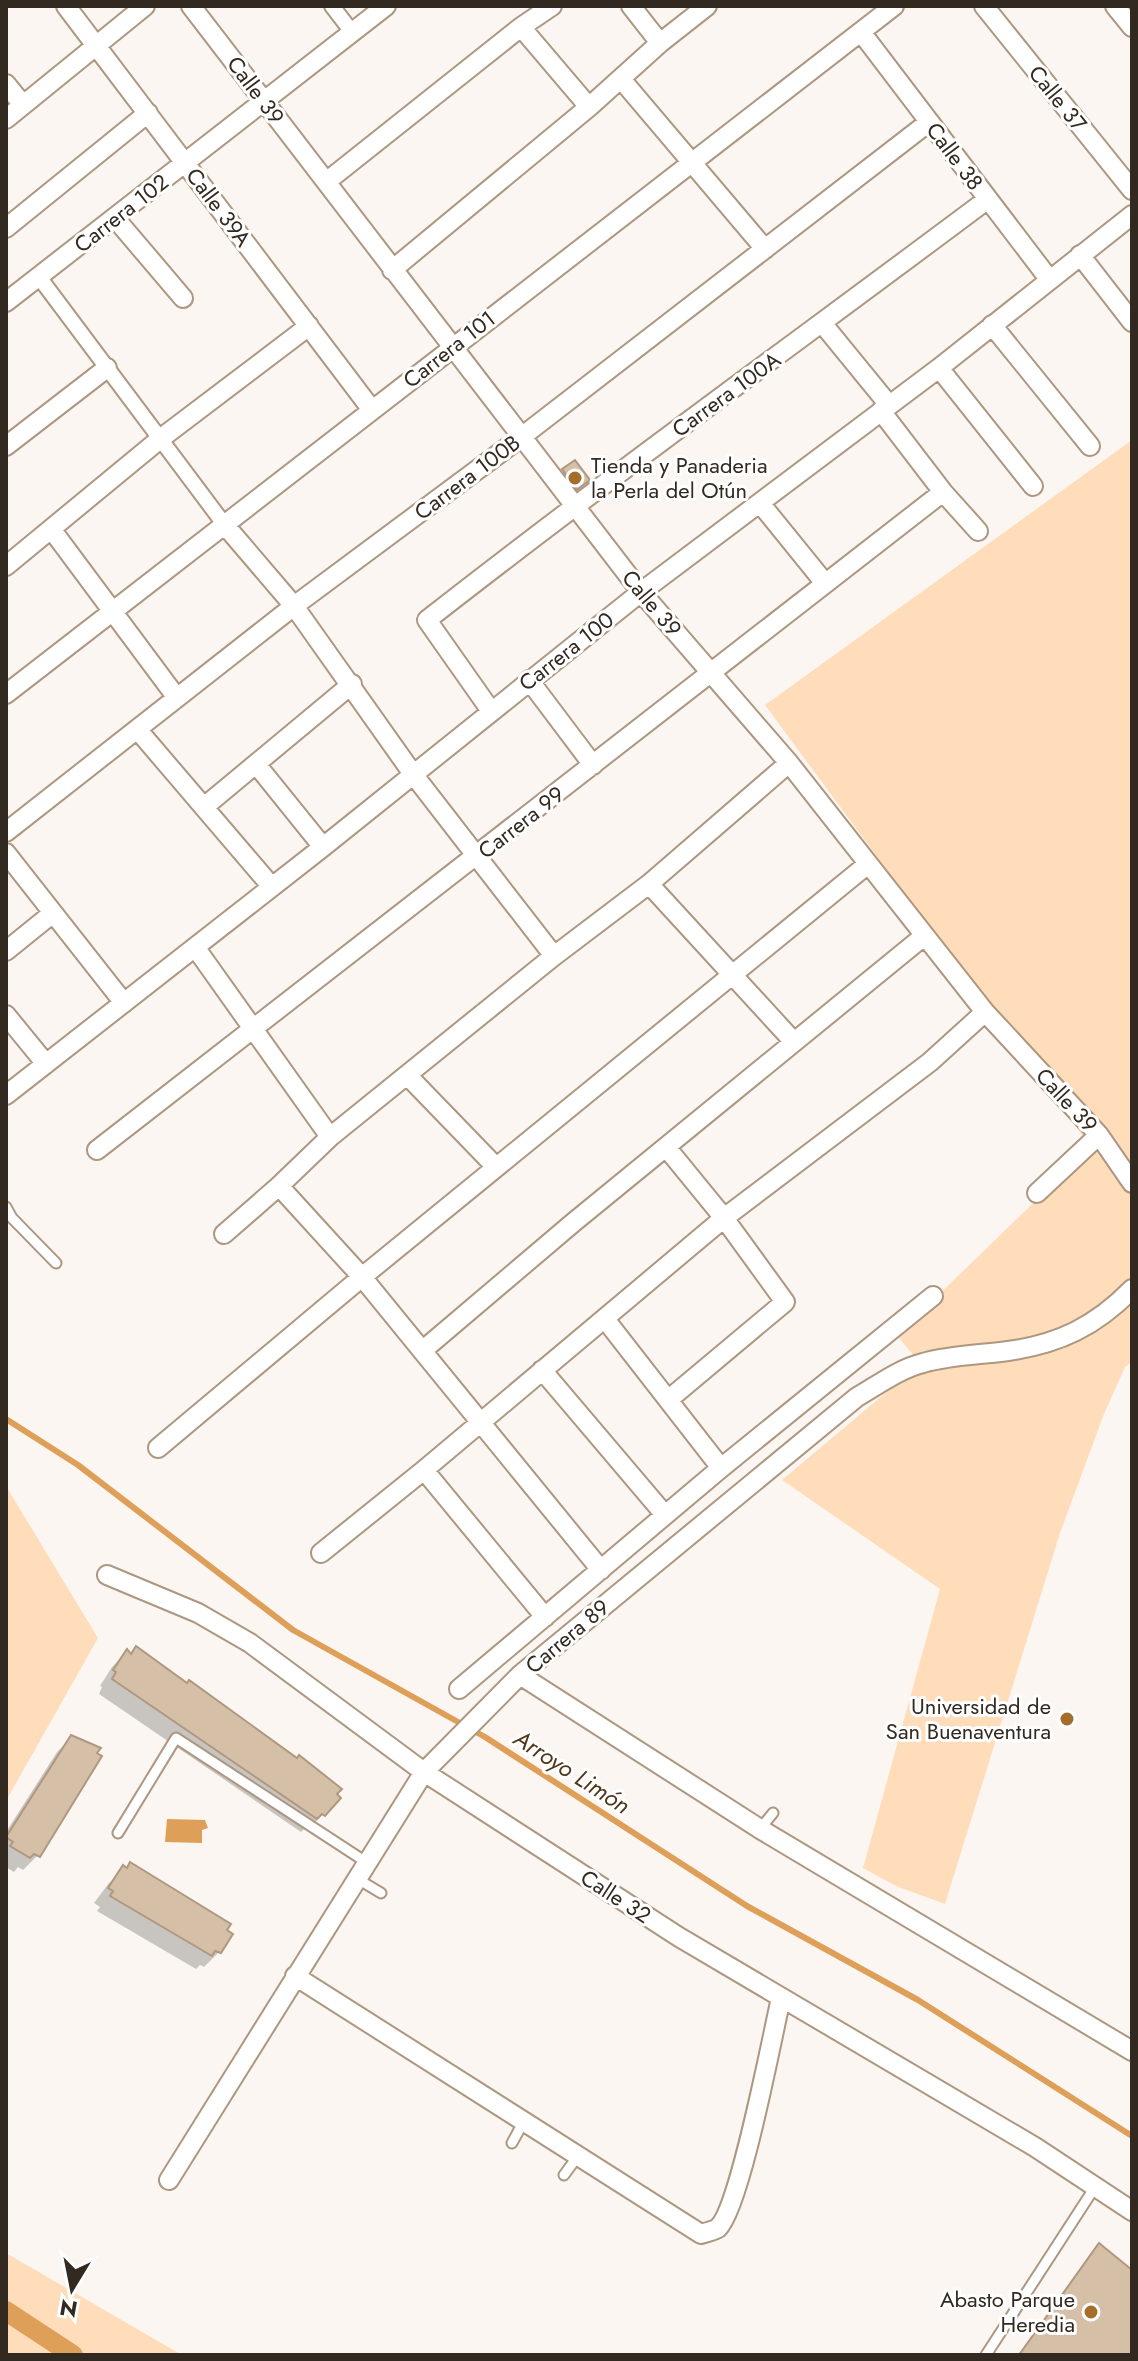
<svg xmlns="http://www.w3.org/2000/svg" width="1138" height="2361" font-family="Jost,sans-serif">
  <rect width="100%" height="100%" fill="#fbf6f1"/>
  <path fill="#fdb" d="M 1132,440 L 1132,1362 L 1125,1367 L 1104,1414 L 1060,1533 L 945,1904 L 896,1886 L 863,1868 L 940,1589 L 782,1480 L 920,1364 L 897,1335 L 1091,1147 L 765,705 Z
    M 6,1486 L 98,1638 L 6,1801 Z
    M 6,2253 L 182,2355 L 6,2355 Z"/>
  <path fill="#de9f58" d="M 167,1819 L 205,1820 L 208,1828 L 202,1830 L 202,1843 L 165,1842 Z"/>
  <path fill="#0003" d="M 574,462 L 583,484 L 572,492 L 559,475 Z
    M 136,1648 L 338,1798 L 308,1830 L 305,1828 L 301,1832 L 99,1694 L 102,1687 L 100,1686 L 112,1667 L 127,1652 L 129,1655 Z
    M 72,1737 L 38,1855 L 23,1870 L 18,1867 L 14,1872 L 6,1867 L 6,1832 L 57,1752 Z
    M 131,1864 L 228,1924 L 219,1952 L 204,1967 L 200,1965 L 196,1969 L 97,1911 L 100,1907 L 94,1903 L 109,1883 Z
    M 1099,2246 L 1132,2273 L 1132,2355 L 1018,2355 L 1089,2256 Z"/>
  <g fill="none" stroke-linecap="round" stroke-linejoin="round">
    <path stroke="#de9f58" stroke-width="6" d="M 6,1419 L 78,1465 L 293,1630 L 485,1737 L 747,1906 L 918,2000 L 1132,2136"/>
    <path stroke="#de9f58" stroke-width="20" d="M 6,2311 L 73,2355"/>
  </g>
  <path fill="#d6bfa7" stroke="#ae9880" stroke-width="2" d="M 575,460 L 590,480 L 577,490 L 562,469 Z
    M 136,1646 L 187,1683 L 189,1680 L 297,1758 L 299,1755 L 342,1789 L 337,1794 L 341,1798 L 325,1816 L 322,1814 L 317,1819 L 112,1679 L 116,1672 L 113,1670 L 127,1649 L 131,1654 Z
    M 71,1735 L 101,1748 L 97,1753 L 102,1756 L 40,1857 L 34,1854 L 30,1858 L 10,1846 L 13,1842 L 6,1837 Z
    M 130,1862 L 231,1924 L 227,1930 L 233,1934 L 221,1953 L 215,1951 L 212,1956 L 110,1896 L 113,1891 L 108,1888 L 123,1865 L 127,1868 Z
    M 1099,2243 L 1132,2270 L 1132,2355 L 1019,2355 Z"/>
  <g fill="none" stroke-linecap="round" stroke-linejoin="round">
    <g stroke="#ad9780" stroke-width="13">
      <path id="service" d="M 6,1207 L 12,1218 L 56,1263
        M 760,1829 L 773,1813
        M 118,1833 L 176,1738 L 366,1862
        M 356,1878 L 381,1893
        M 512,2143 L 524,2121
        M 564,2175 L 578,2156
        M 986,2355 L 1095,2187"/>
    </g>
    <g stroke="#ad9780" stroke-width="18">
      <path id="pedestrian" d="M 332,6 L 352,32
        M 39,277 L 224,524"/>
    </g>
    <g stroke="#ad9780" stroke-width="22">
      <path id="minor" d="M 66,6 L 372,410
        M 191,6 L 641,592 L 789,763 L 985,1012 L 1099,1135 L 1132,1183
        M 631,6 L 660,43
        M 984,6 L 1132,190
        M 1115,6 L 1132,27
        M 521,27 L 589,107
        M 861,32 L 1049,279
        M 621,79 L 765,249
        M 6,84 L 23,105
        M 6,119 L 145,6
        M 326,182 L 521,27 L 552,6
        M 115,218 L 183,298
        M 6,228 L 148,113
        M 1080,255 L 1132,322
        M 392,270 L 589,107 L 660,43 L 707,6
        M 6,302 L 386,6
        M 822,323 L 889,405
        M 992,325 L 1090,446
        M 939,368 L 1033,486
        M 881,411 L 943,492 L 978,531
        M 6,446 L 107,368
        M 760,503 L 824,582
        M 224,524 L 294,606 L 413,774 L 554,956
        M 52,530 L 177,698
        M 6,566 L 160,439 L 309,326
        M 529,680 L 593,765
        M 6,694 L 894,6
        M 491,711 L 427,620 C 611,476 801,339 988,199
        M 137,729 L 272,887
        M 256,764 L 323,847
        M 204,807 L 352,684
        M 6,832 L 294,606 L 520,438 L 929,122
        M 6,853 L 124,1003
        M 649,884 L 794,1042
        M 195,947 L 330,1137
        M 6,951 L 53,913
        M 6,1015 L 46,1064
        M 407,1075 L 496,1167
        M 6,1095 L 323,847 L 641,592 L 939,368 L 1132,215
        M 666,1147 L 724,1218 L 785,1302 L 668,1400
        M 97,1150 L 943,492
        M 279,1186 L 362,1277 L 601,1570
        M 1037,1193 L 1099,1135
        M 224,1234 L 279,1186 L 330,1137 L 554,956 L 649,884 L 789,763
        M 605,1319 L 721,1468
        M 422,1351 L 574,1222 L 924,936
        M 542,1370 L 665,1515
        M 158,1448 L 362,1277 L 868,864
        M 424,1470 L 545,1617
        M 321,1553 L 424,1470 L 724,1218 L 930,1062 L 985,1012
        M 107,1575 L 198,1613 L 250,1643 L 424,1772 L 679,1937 L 1035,2147 L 1132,2211
        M 520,1675 L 760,1829 L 1132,2051
        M 459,1689 L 721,1468 L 933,1296
        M 295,1976 L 701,2234 C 706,2232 714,2231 718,2228 C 740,2208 772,2037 781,1998
        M 169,2180 L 424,1772 L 520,1675 L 857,1397 C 878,1385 899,1369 923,1363 C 951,1355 979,1355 1008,1351 C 1059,1344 1096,1326 1132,1289"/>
    </g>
    <use href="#service" stroke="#fff" stroke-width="9"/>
    <use href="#pedestrian" stroke="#fff" stroke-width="14"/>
    <use href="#minor" stroke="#fff" stroke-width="18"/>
  </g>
  <g fill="#a46d29" stroke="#fff" stroke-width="3">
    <circle cx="575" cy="478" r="8"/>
    <circle cx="1067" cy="1719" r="8"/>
    <circle cx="1091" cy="2312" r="8"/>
  </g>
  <g text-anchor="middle" stroke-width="6" stroke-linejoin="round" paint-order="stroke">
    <g font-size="22" fill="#322920" stroke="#fff">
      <text transform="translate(256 90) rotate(53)" y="8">Calle 39</text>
      <text transform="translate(1058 98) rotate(51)" y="8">Calle 37</text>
      <text transform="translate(955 156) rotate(53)" y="8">Calle 38</text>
      <text transform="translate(219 207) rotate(53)" y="8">Calle 39A</text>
      <text transform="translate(121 213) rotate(-38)" y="8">Carrera 102</text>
      <text transform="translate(449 349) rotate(-38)" y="8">Carrera 101</text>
      <text transform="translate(726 394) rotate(-36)" y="8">Carrera 100A</text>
      <text transform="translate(467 477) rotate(-37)" y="8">Carrera 100B</text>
      <text transform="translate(652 603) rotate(50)" y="8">Calle 39</text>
      <text transform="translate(566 651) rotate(-38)" y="8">Carrera 100</text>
      <text transform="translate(521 822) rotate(-38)" y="8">Carrera 99</text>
      <text transform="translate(1067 1100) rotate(47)" y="8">Calle 39</text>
      <text transform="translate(567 1636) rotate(-40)" y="8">Carrera 89</text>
      <text transform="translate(616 1896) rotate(33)" y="8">Calle 32</text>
    </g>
    <g font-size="22" fill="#322920" stroke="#fff" text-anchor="end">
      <text x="591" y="473" text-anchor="start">Tienda y Panaderia<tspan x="591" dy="25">la Perla del Otún</tspan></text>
      <text x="1051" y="1714">Universidad de<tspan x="1051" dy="25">San Buenaventura</tspan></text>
      <text x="1075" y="2307">Abasto Parque<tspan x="1075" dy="25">Heredia</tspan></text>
    </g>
    <g font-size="24" font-style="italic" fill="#523819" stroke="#fff">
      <text transform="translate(572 1772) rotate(33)" y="8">Arroyo Limón</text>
    </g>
  </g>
  <rect width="1138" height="2361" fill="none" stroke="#322920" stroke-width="16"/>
  <g transform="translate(72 2289) rotate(190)" stroke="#ffffff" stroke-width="6" paint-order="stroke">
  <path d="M0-6L14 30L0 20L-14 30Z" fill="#322920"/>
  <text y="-12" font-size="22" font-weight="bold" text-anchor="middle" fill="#322920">N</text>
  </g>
</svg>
